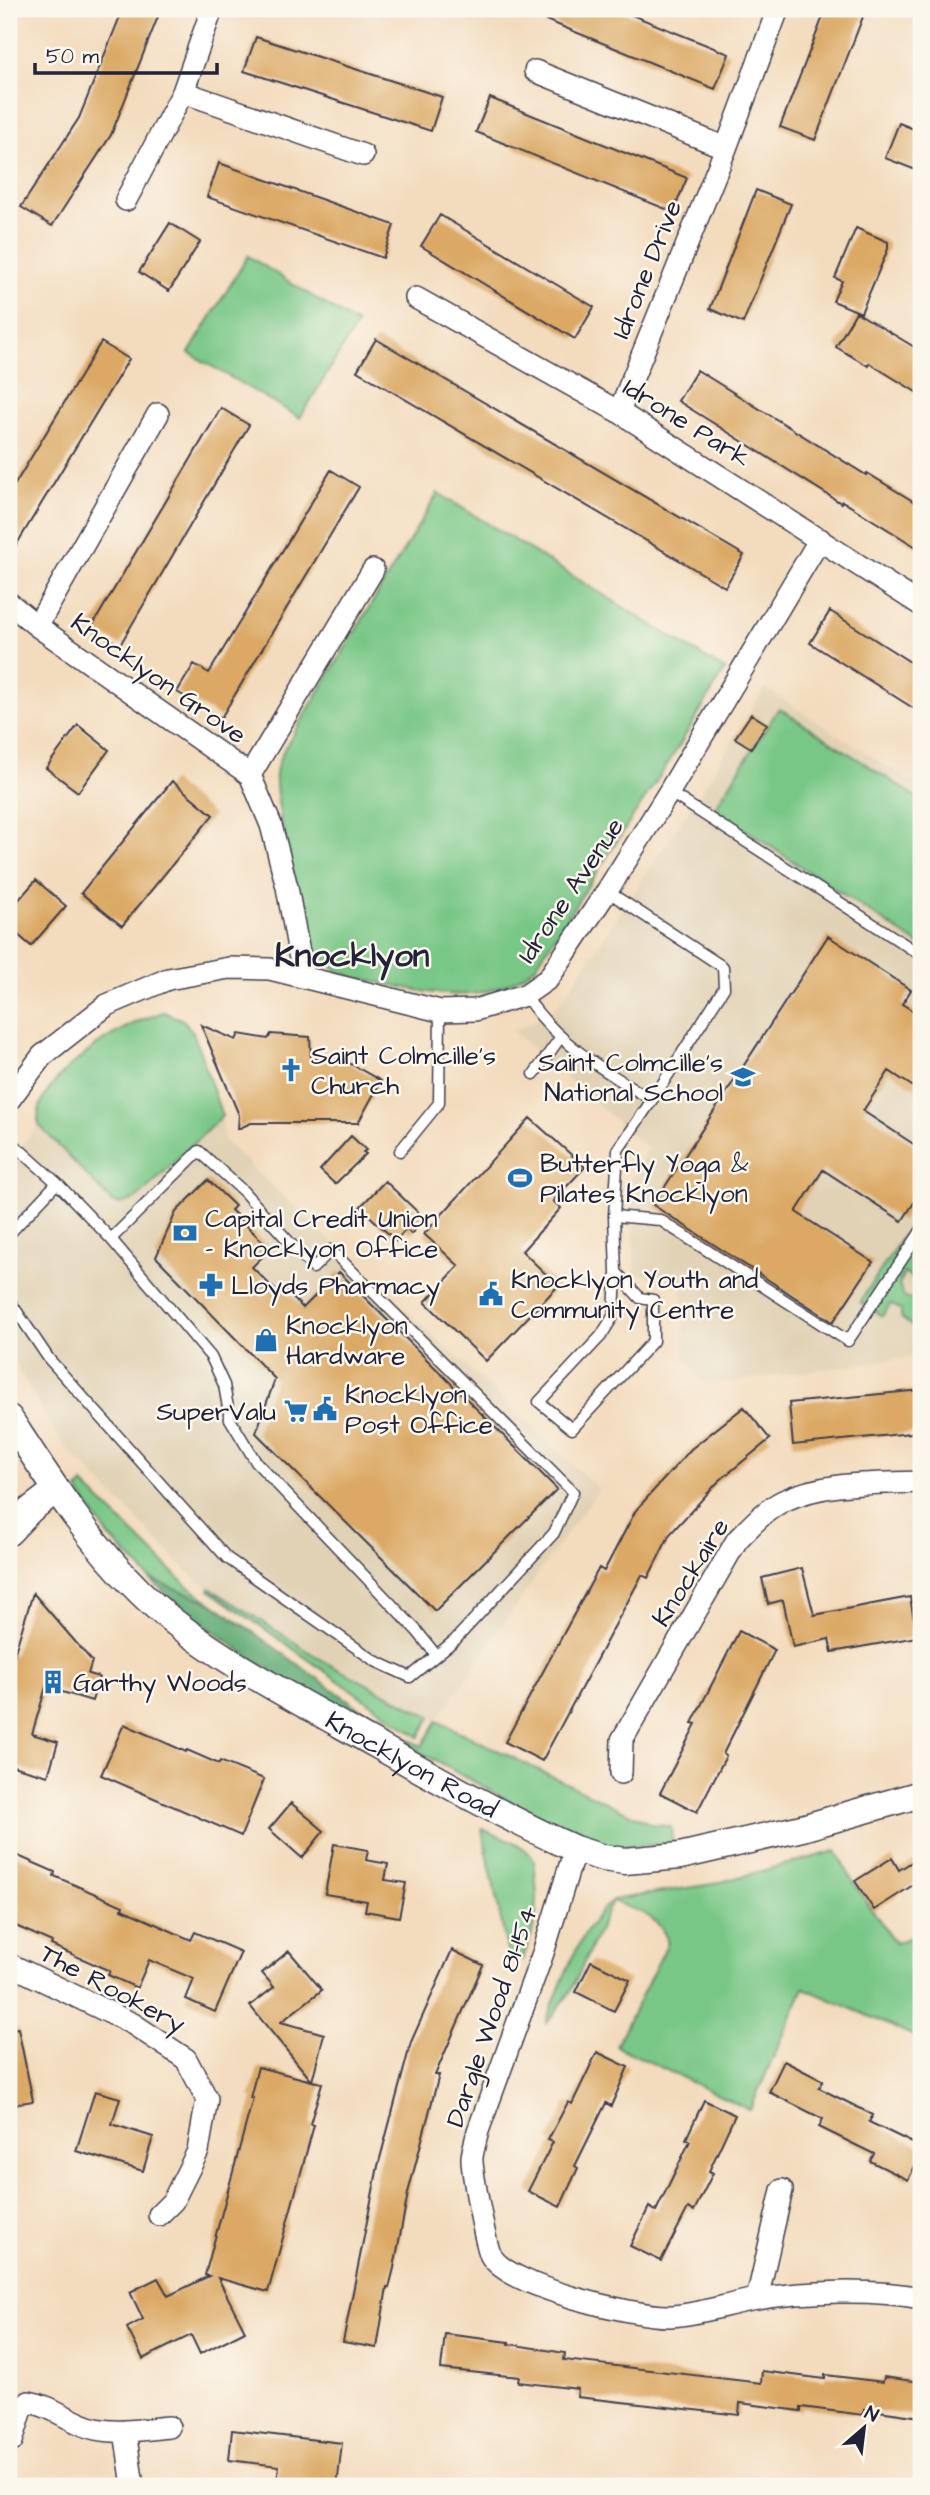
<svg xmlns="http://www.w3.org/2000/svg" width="930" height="2495" font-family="'Architects Daughter',sans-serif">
  <rect width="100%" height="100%" fill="#fbf7ec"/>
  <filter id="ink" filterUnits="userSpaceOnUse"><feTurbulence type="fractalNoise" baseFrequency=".0143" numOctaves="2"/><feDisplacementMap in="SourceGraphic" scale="14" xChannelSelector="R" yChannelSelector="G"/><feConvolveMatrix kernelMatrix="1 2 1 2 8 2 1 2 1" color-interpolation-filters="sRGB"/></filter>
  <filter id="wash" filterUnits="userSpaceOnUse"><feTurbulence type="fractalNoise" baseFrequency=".00686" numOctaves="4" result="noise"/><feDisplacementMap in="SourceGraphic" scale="28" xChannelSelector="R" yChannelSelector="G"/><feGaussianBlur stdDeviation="1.57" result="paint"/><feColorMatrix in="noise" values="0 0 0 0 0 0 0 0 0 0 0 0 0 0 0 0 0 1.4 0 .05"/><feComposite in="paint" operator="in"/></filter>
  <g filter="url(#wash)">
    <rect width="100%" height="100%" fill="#f3dbbd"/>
    <path fill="#e1d2b5" d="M 765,688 L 921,788 L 921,1356 L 706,1385 L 685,1359 L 682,1279 L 635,1274 L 632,1177 L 648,1149 L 513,1031 L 549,1014 L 564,997 L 697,798 Z
      M 222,1116 L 224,1141 L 599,1489 L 541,1569 L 437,1721 L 328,1664 L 194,1578 L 61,1442 L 9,1354 L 9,1161 L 39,1125 L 112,1202 L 128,1203 L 136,1199 Z"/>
    <path fill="#79c787" stroke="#4e7461" stroke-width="2" d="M 248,256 L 357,324 L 300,418 L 189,353 Z
      M 438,493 L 725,670 L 674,754 L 535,967 C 484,1007 439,995 382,983 C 365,979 344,978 331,966 C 325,960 318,954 314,946 C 302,925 273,796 276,774 C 277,760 286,746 293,735 Z
      M 779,708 L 921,800 L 921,946 L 714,809 Z
      M 163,1012 L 183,1020 L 193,1032 L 222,1116 L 136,1199 L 119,1204 L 112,1202 L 39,1125 C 30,1088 98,1042 127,1027 C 138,1021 151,1017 163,1012 Z
      M 921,1208 L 921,1284 L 904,1273 L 899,1284 L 904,1297 L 913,1300 L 917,1295 L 921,1298 L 921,1327 L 915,1328 L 901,1318 L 901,1310 L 891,1304 L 882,1316 L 860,1302 Z
      M 83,1484 L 186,1585 L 212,1603 L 150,1579 L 108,1535 L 78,1490 Z
      M 210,1588 L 328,1664 L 431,1717 L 419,1737 L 209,1590 Z
      M 437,1721 L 651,1824 L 671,1827 L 673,1844 L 616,1846 L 586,1840 L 541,1818 L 408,1746 L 411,1741 L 422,1746 Z
      M 482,1829 C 498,1836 527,1843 534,1861 C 539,1902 539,1922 522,1960 L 508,1954 Z
      M 836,1851 L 852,1880 L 895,1943 L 921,1933 L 921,2039 L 804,1988 L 750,2110 L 616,2046 L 668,1943 C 661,1915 637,1911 612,1901 L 571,1991 L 547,2023 L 547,2018 C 565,1977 578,1931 612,1900 L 713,1884 Z"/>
    <path fill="#62ac74" stroke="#426758" stroke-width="2" d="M 150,1579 L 212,1603 L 382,1724 L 411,1741 L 408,1746 L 275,1673 L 241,1651 L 190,1614 Z"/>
    <g id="blocks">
      <path fill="#dba965" d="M 123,9 L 161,9 L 111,135 L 52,226 L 21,207 L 79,118 Z
        M 519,9 L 617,9 L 729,54 L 715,89 Z
        M 826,9 L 866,9 L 815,140 L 780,127 Z
        M 256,37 L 442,97 L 431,131 L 244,71 Z
        M 490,98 L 687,178 L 673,212 L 476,132 Z
        M 899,123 L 921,132 L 921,172 L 885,158 Z
        M 219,163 L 394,225 L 383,258 L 207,197 Z
        M 756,190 L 791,204 L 743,323 L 710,309 Z
        M 440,215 L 594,307 L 575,339 L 421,246 Z
        M 170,223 L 200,242 L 169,291 L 139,272 Z
        M 856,228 L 888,242 L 888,249 L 861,313 L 833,301 L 842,281 L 835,278 Z
        M 856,312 L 921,351 L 921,395 L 869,363 L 868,366 L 836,347 Z
        M 376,339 L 744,555 L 725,587 L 357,371 Z
        M 101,342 L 129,359 L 9,557 L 9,494 Z
        M 697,370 L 866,475 L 867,473 L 921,506 L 921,550 L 842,501 L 841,503 L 678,401 Z
        M 221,408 L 249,425 L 120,645 L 91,628 Z
        M 331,470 L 359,487 L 221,718 L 177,692 L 194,664 L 209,673 Z
        M 830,611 L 921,669 L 921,713 L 810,643 Z
        M 751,714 L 767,724 L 751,748 L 735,738 Z
        M 78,725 L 109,750 L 78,792 L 46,768 Z
        M 172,781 L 213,815 L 122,926 L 81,893 Z
        M 36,880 L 66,906 L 31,946 L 9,927 L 9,911 Z
        M 828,936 L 911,990 L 902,1004 L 921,1016 L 921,1092 L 889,1071 L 863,1111 L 921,1149 L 921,1192 L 902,1221 L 823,1170 L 796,1212 L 873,1262 L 833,1322 L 653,1205 Z
        M 201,1025 L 236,1040 L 239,1034 L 268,1039 L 271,1034 L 310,1037 L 311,1059 L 340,1058 L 381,1081 L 358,1123 L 251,1123 L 238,1129 L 239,1115 Z
        M 530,1118 L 585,1167 L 553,1201 L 561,1208 L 522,1251 L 558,1286 L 486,1361 L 425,1302 L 459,1266 L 424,1234 Z
        M 351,1136 L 366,1150 L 363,1152 L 366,1154 L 335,1184 L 320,1170 Z
        M 208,1180 L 235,1206 L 231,1210 L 266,1245 L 266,1253 L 252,1267 L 278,1293 L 283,1288 L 303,1308 L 339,1272 L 557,1489 L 435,1611 L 256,1433 L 275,1379 L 156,1257 L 176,1212 Z
        M 385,1181 L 425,1219 L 411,1234 L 406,1229 L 396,1241 L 360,1207 Z
        M 921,1390 L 921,1432 L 793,1445 L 789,1403 Z
        M 744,1407 L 770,1439 L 719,1481 L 670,1534 L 648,1578 L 642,1575 L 542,1761 L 505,1742 L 599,1568 L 604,1571 L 636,1510 L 691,1449 Z
        M 802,1568 L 814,1615 L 910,1597 L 917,1637 L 832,1652 L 829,1639 L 793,1647 L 783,1600 L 768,1604 L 762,1578 Z
        M 33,1593 L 92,1661 L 88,1674 L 99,1677 L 92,1701 L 46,1687 L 32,1734 L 58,1742 L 48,1776 L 9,1765 L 9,1653 L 14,1655 Z
        M 739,1631 L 775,1650 L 723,1754 L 726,1756 L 697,1812 L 660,1793 L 696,1724 L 692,1723 Z
        M 124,1724 L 186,1752 L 187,1750 L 219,1764 L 220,1761 L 264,1779 L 241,1836 L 101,1775 Z
        M 291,1803 L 324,1831 L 302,1858 L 269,1829 Z
        M 334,1844 L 368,1850 L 366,1860 L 388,1864 L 385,1880 L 406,1883 L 399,1917 L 365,1911 L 367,1901 L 325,1894 Z
        M 9,1852 L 55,1872 L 54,1876 L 123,1906 L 122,1909 L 191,1940 L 195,1932 L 241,1952 L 215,2012 L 186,1999 L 194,1979 L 149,1960 L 137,1988 L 108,1975 L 110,1971 L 51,1945 L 52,1942 L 9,1923 Z
        M 921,1856 L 921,1880 L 874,1910 L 855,1881 L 892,1858 L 899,1870 Z
        M 452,1950 L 483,1965 L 435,2075 L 439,2075 L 408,2193 L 394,2268 L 389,2288 L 387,2287 L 377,2348 L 343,2342 L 378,2166 L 411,2042 Z
        M 289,1951 L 322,1990 L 281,2022 L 324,2034 L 312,2081 L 322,2083 L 310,2124 L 314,2125 L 268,2292 L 218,2278 L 245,2331 L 200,2354 L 191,2335 L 143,2359 L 127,2328 L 143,2319 L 130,2292 L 158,2278 L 168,2296 L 209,2276 L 205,2275 L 253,2098 L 250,2098 L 258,2067 L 312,2081 L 250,2006 L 274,1987 L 262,1973 Z
        M 591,1961 L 630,1980 L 614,2011 L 576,1992 Z
        M 18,2028 L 33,2101 L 9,2105 L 9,2029 Z
        M 597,2052 L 628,2067 L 611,2106 L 606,2103 L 575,2166 L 578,2168 L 560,2207 L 528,2191 L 553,2142 L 548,2140 L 568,2102 L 572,2104 Z
        M 784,2061 L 823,2081 L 819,2088 L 873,2115 L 869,2122 L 921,2147 L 921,2154 L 908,2180 L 870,2161 L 874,2154 L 819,2127 L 823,2119 L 769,2092 Z
        M 95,2091 L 120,2098 L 112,2124 L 153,2137 L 143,2171 L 76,2151 Z
        M 704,2100 L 735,2115 L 709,2171 L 713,2173 L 694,2211 L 688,2208 L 661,2261 L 630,2246 L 649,2207 L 656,2211 L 690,2141 L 686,2139 Z
        M 445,2334 L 509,2342 L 509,2344 L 565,2353 L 564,2360 L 761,2383 L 762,2371 L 825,2379 L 825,2375 L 883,2382 L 884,2377 L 921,2382 L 921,2417 L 864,2409 L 863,2415 L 801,2407 L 801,2411 L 740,2403 L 739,2415 L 577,2397 L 578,2389 L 518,2382 L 519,2377 L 441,2369 Z
        M 232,2430 L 342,2443 L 337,2486 L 276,2486 L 279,2466 L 229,2460 Z"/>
    </g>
  </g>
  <g filter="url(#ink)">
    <use href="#blocks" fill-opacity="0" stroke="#413e4e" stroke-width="2"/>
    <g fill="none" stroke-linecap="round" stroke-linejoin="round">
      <g stroke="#413e4e" stroke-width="13">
        <path id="service" d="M 669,792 L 921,955
          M 525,995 C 556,1043 605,1071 652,1100 L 724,988 L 723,967 L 607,891
          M 534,1074 L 560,1038
          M 9,1140 L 57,1183 L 111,1239 L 199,1151 L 243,1191 L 313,1268 L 331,1250 L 573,1492 L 554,1533 L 455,1640 L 410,1677 L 375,1661 L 227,1558 L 49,1359 L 9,1300
          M 400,1151 L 439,1103 L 440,1011
          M 614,1216 L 660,1220 L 848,1341 L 921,1231
          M 9,1234 L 57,1183
          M 111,1239 L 211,1357 L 224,1385 L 230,1419 L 256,1462 L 417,1631 L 436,1655
          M 616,1272 L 614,1315 L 601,1336 L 539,1402 L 572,1429 L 653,1341 L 653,1300 L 640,1298 L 616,1272 L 614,1216 L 618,1150 L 652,1100"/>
      </g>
      <g stroke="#413e4e" stroke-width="24">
        <path id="minor" d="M 535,71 L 726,148
          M 183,92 L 363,155
          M 126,200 L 183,92 L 212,9
          M 416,298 L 619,412 L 921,605
          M 619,412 L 726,148 L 778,9
          M 158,414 L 37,626 L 250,775 L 271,825 L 287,887 L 303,975
          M 9,603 L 37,626
          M 250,775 L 373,570
          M 9,1100 L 42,1056 L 107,1005 L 168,979 L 229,968 L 270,969 L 440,1011 L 475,1010 L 525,995 L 548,979 L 607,891 L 669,792 L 820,539
          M 621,1773 L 622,1740 L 737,1540 C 751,1526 765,1510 783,1501 C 825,1481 875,1484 921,1482
          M 575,1849 L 543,1953 L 478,2131 C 476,2140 473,2149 472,2157 C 471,2168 486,2247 491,2256 C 509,2287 633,2316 669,2316 C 694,2316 731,2303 757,2299 C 805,2291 874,2289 921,2298
          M 9,1964 L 133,2024 L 186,2059 L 207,2099 L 198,2151 L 173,2201 L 159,2215
          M 757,2299 L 782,2190
          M 125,2431 L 133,2486
          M 12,2441 L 22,2409 L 29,2402 C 54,2406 72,2424 96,2429 C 119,2434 146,2429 169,2427"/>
      </g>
      <g stroke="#413e4e" stroke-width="29">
        <g id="tertiary">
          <path id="s1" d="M 9,1418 C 49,1479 87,1540 139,1591 C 193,1645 275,1688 341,1725 C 418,1768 495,1813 575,1849 L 603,1858 L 625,1861 L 680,1856 L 802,1828 L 921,1794"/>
          <path d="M 9,1532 L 30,1510 L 56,1490"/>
        </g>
      </g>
      <use href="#service" stroke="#fff" stroke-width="10"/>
      <use href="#minor" stroke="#fff" stroke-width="21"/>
      <use href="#tertiary" stroke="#fff" stroke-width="26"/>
    </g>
  </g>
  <defs>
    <g id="church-bare" transform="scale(1.89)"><path d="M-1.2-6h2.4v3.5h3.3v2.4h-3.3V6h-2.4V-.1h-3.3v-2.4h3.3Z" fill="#1f6fb2" stroke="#fbf7ec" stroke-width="2.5" paint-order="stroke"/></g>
    <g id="school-bare" transform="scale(1.89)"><path d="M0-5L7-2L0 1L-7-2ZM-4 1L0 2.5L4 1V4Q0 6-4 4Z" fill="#1f6fb2" stroke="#fbf7ec" stroke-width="2.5" paint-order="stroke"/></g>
    <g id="stadium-bare" transform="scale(1.89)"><path d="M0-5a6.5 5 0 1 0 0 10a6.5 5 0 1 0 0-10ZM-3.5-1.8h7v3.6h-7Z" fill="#1f6fb2" stroke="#fbf7ec" stroke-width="2.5" paint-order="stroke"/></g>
    <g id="bank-bare" transform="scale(1.89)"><path d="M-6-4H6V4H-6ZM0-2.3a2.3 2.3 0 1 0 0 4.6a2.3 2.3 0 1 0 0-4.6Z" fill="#1f6fb2" stroke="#fbf7ec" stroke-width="2.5" paint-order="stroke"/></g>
    <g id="pharmacy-bare" transform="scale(1.89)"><path d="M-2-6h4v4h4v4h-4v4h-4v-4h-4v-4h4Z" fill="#1f6fb2" stroke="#fbf7ec" stroke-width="2.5" paint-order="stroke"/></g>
    <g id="civic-bare" transform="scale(1.89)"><path d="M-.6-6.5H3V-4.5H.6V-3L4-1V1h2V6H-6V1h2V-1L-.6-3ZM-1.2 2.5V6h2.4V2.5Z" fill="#1f6fb2" stroke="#fbf7ec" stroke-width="2.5" paint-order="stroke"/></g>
    <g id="shop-bare" transform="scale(1.89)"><path d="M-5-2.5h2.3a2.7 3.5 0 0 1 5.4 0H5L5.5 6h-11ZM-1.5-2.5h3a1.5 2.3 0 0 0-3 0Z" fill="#1f6fb2" stroke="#fbf7ec" stroke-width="2.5" paint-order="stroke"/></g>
    <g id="supermarket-bare" transform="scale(1.89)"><path d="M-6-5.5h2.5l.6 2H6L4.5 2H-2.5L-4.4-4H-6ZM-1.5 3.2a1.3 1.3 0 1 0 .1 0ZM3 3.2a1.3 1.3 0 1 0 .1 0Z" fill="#1f6fb2" stroke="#fbf7ec" stroke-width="2.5" paint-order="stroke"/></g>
    <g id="building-bare" transform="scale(1.89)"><path d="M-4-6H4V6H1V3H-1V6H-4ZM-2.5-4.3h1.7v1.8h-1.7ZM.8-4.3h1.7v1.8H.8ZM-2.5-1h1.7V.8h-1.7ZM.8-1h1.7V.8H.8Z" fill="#1f6fb2" stroke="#fbf7ec" stroke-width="2.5" paint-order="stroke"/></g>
  </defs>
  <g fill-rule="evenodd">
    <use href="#church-bare" x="291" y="1070"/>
    <use href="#school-bare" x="743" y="1077"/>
    <use href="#stadium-bare" x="520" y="1178"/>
    <use href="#bank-bare" x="185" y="1233"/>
    <use href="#pharmacy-bare" x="211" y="1285"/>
    <use href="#civic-bare" x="491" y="1294"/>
    <use href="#shop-bare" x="266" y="1340"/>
    <use href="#civic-bare" x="325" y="1409"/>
    <use href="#supermarket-bare" x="296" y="1411"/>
    <use href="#building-bare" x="53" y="1682"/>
  </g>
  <g text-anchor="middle" stroke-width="5" stroke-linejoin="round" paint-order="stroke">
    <g font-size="26" fill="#22223b" stroke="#fbf7ec">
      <text transform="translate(646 269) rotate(-68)" y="9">Idrone Drive</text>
      <text transform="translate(687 422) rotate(32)" y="9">Idrone Park</text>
      <text transform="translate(159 678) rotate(35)" y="9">Knocklyon Grove</text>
      <text transform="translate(570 890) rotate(-56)" y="9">Idrone Avenue</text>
      <text transform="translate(690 1572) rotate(-58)" y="9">Knockaire</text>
      <text dy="9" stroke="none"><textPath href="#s1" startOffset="541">Knocklyon Road</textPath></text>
      <text transform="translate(113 1988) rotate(28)" y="9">The Rookery</text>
      <text transform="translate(491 2016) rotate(-71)" y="9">Dargle Wood 81-154</text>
    </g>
    <g font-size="26" fill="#22223b" stroke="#fbf7ec" text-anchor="start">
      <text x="311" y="1064">Saint Colmcille's<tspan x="311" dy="30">Church</tspan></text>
      <text x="723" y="1071" text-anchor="end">Saint Colmcille's<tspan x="723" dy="30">National School</tspan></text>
      <text x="540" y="1172">Butterfly Yoga &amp;<tspan x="540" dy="30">Pilates Knocklyon</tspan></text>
      <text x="205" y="1227">Capital Credit Union<tspan x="205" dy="30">- Knocklyon Office</tspan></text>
      <text x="511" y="1288">Knocklyon Youth and<tspan x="511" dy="30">Community Centre</tspan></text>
      <text x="231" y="1294">Lloyds Pharmacy</text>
      <text x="286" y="1334">Knocklyon<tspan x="286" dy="30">Hardware</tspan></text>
      <text x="345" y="1403">Knocklyon<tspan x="345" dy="30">Post Office</tspan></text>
      <text x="276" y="1420" text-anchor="end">SuperValu</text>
      <text x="73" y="1691">Garthy Woods</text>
    </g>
    <g font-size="33" font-weight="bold" fill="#22223b" stroke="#fbf7ec">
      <text x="352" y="966">Knocklyon</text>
    </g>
  </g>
  <rect width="930" height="2495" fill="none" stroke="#fbf7ec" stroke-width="35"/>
  <g transform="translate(864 2428) rotate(28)" stroke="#fbf7ec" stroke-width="5" paint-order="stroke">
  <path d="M0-5L12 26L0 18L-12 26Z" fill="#22223b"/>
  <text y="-10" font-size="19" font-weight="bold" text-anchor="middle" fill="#22223b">N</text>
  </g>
  <path d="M35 63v10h182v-10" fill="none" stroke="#22223b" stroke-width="3.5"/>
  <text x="46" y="63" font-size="21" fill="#22223b" stroke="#fbf7ec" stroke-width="5" paint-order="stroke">50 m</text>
</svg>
